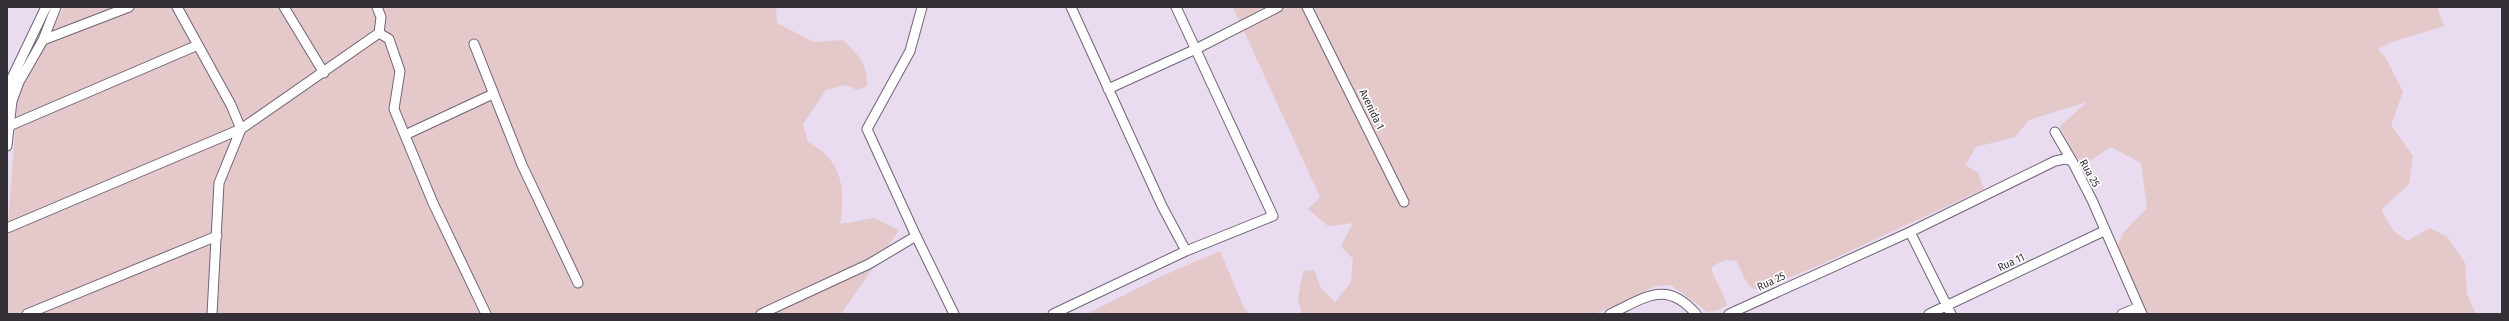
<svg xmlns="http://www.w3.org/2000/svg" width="2509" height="321" font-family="'Fira Sans Condensed',sans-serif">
  <rect width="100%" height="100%" fill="#e9dbf0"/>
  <path fill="#e4c8ca" d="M 64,7 L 776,7 L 777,23 L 814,42 L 843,40 C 859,56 867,63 867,86 L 857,90 L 846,85 L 826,90 L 803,124 L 808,142 C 842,160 846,188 840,224 L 874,218 L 899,230 L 841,314 L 7,314 L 7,238 L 18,93 Z
    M 1233,7 L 2437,7 L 2444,26 L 2389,43 L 2378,49 L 2385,57 L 2403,92 L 2391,125 L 2413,156 L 2409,184 L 2381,210 L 2394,231 L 2407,241 L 2430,228 L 2447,237 L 2465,263 L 2467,294 L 2476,314 L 2147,314 L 2117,247 L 2123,233 L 2147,208 L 2141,163 L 2111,147 L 2088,162 L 2073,157 L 2060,126 L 2087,102 L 2029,120 L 2015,137 L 1976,147 L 1965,165 L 1978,173 L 1984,189 L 1811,269 L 1757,290 C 1744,285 1743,272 1736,261 C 1726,258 1719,262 1711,268 C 1715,281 1723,291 1727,305 L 1719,310 L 1706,312 C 1696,301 1683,295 1671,285 L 1656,286 L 1595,314 L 1302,314 L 1298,299 L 1303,271 L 1314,270 L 1321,288 L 1335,302 L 1351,282 L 1353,259 L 1341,246 L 1353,223 L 1328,226 L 1308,209 L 1320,197 Z
    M 1220,251 L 1244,308 L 1249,314 L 1087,314 L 1162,276 Z"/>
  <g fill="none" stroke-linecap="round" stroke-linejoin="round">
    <g stroke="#706376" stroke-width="11">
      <path id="minor" d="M 284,7 L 324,73
        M 1071,7 L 1162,206 L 1186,251 L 1273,216 L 1176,7
        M 1307,7 L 1404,202
        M 379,33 L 389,39 L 400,71 L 394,109 L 433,203 L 486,314
        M 43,40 L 129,7
        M 474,44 L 522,165 L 578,283
        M 1108,89 L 1196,49 L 1278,7
        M 7,94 L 11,80 L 46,7
        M 9,126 L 198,45
        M 2055,132 L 2072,161
        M 405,135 L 493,94
        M 7,146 L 12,101 L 19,82 L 43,40 L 56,7
        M 7,228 L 241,129 L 231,105 L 177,7
        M 1910,232 L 1951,314
        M 916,236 L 954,314
        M 27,314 L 217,236
        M 212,314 L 219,183 L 241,129 L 379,33 L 381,17 L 377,7
        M 761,314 L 869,264 L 916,236 L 867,129 L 910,51 L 922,7
        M 1053,314 L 1186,251
        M 1610,314 C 1645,298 1666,279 1696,314
        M 1729,314 L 1910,232 L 2055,161 L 2065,159 L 2072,161 L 2092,200 L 2142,314
        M 1929,314 L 2104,231
        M 2122,314 L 2139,307"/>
    </g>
    <use href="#minor" stroke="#fff" stroke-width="9"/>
  </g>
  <g text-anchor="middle" stroke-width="3.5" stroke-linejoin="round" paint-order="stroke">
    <g font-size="11" fill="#352f37" stroke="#fff">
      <text transform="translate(1372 109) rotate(64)" y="4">Avenida 1</text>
      <text transform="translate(2090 173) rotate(61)" y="4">Rua 25</text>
      <text transform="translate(2011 262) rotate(-25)" y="4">Rua 11</text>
      <text transform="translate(1771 281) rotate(-25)" y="4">Rua 25</text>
    </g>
  </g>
  <rect width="2509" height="321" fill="none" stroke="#352f37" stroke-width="16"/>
</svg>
